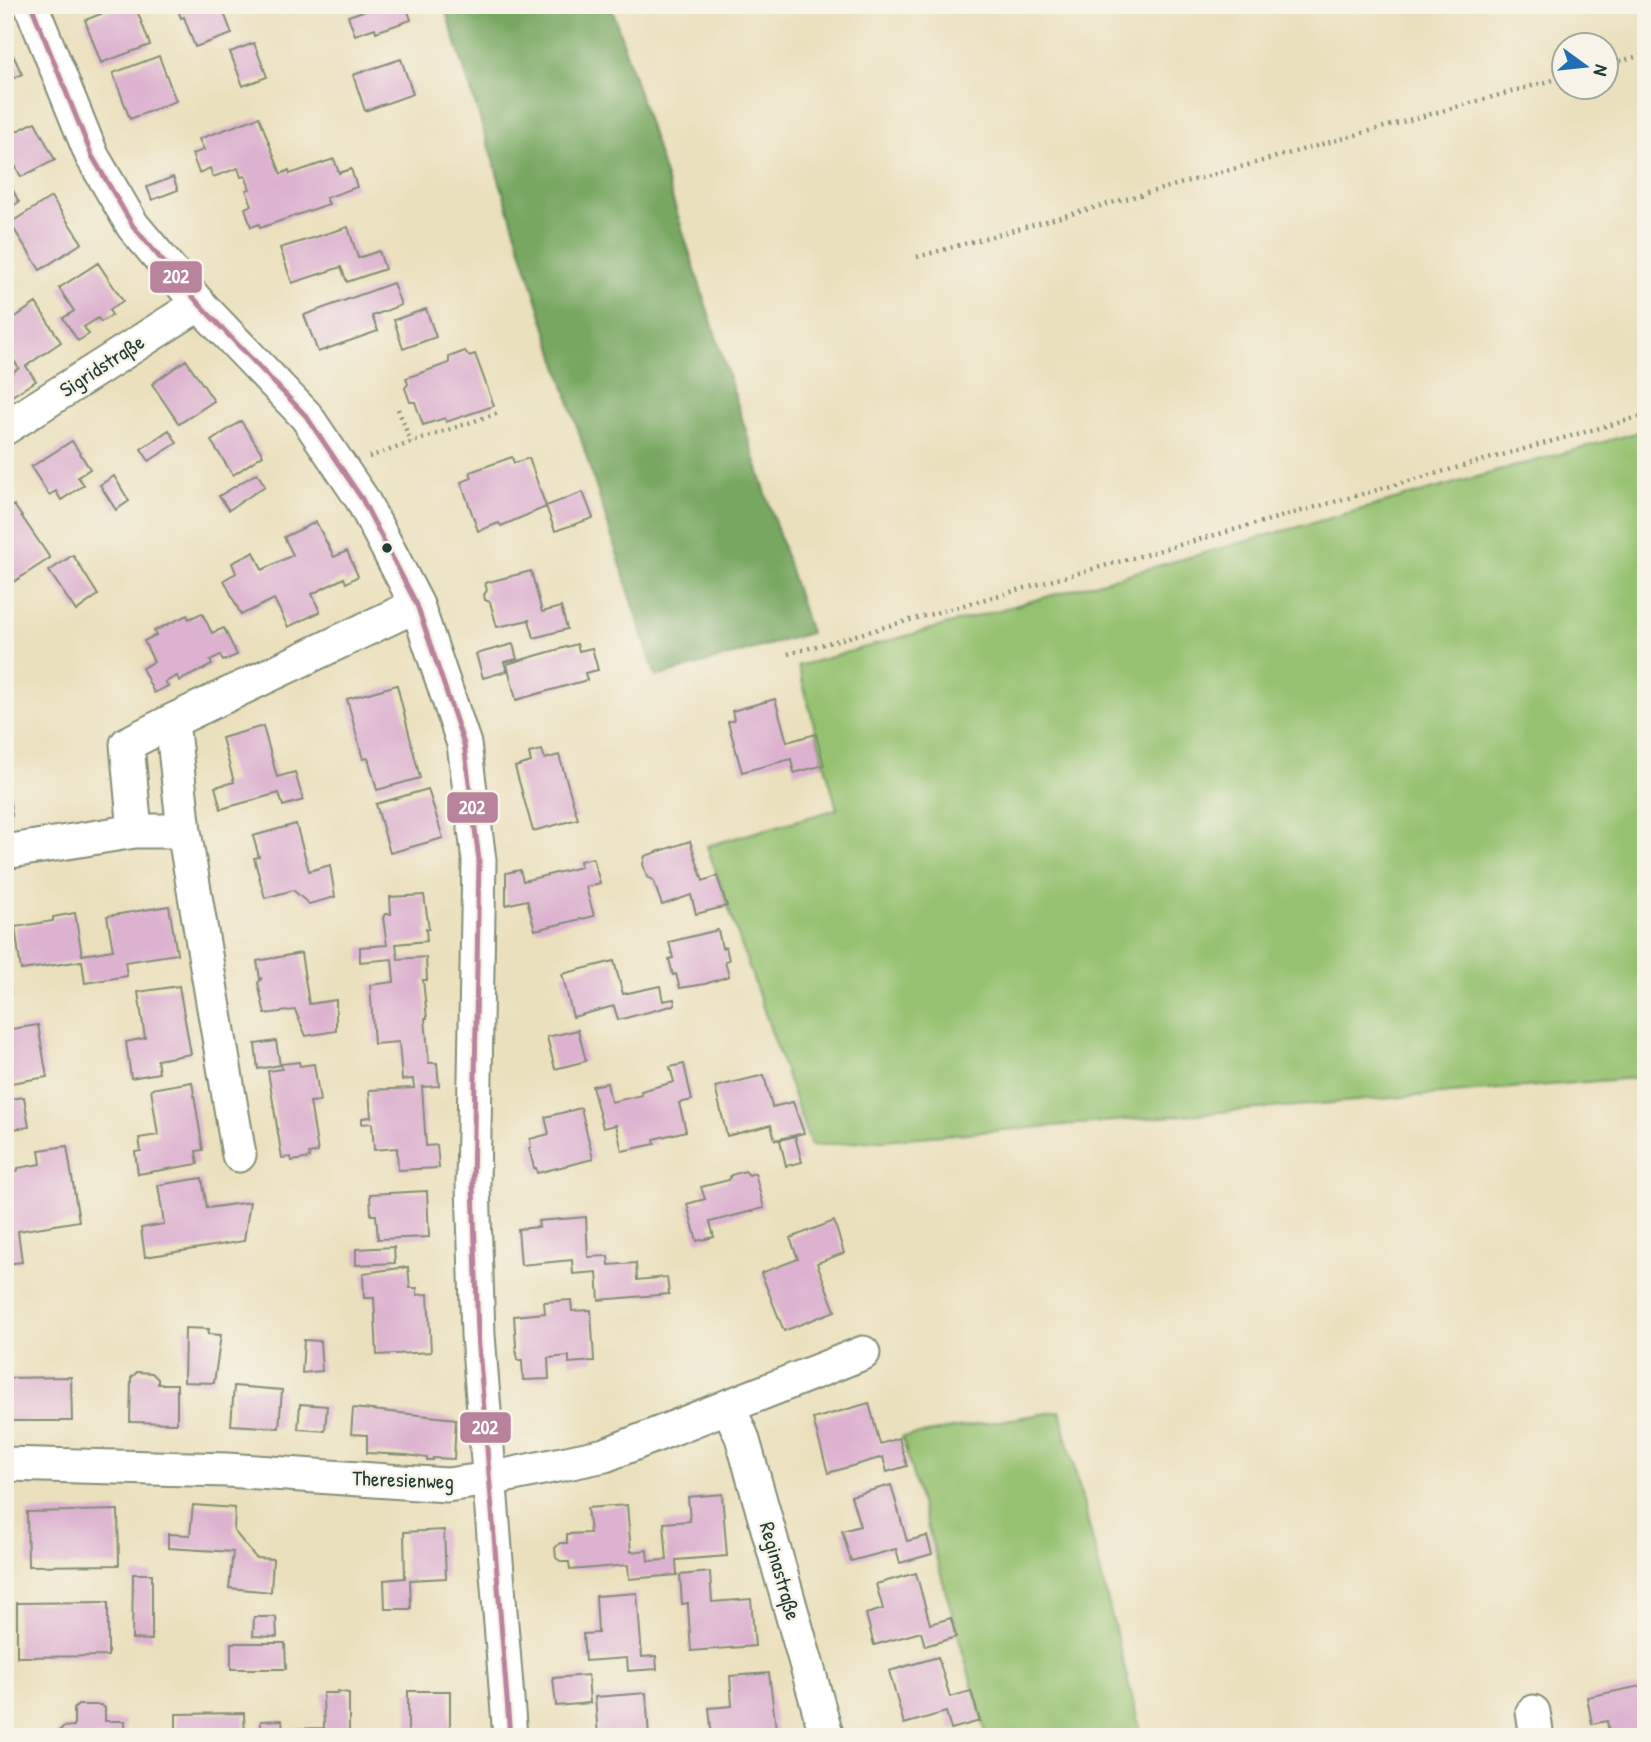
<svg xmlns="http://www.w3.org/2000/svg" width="1651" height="1742" font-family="'Patrick Hand',sans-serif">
  <rect width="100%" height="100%" fill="#f7f3e8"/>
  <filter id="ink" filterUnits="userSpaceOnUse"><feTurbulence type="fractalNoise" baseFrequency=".0143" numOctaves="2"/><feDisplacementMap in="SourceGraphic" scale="14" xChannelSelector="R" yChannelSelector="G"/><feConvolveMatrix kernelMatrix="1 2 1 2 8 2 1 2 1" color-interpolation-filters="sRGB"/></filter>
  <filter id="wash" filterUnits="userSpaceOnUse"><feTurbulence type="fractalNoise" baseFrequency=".00686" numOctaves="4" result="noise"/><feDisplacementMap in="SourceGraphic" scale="28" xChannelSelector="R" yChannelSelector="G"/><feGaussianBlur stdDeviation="1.57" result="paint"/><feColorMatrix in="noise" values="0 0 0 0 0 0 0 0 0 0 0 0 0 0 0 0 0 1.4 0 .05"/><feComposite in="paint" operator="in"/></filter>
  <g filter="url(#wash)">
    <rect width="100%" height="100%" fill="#ebe0bd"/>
    <path fill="#95c16f" stroke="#5a7f52" stroke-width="2" d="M 1646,430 L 1646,1077 L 811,1146 L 707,846 L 837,809 L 798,666 Z
      M 1060,1411 L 1142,1737 L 987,1737 L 902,1437 Z"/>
    <path fill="#78a762" stroke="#4c724b" stroke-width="2" d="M 444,5 L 611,5 L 810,633 L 656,677 Z"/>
    <g id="blocks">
      <path fill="#ddb2d0" d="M 124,5 L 135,5 L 150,45 L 101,63 L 85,20 Z
        M 176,5 L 221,5 L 232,34 L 195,47 L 184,17 L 181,18 Z
        M 265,5 L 287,5 L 287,6 L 268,13 Z
        M 368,5 L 406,5 L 411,20 L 376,32 L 375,28 L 355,35 L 348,16 L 369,9 Z
        M 5,38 L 22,74 L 6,82 L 9,89 L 5,91 Z
        M 254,43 L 267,77 L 243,86 L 230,52 Z
        M 159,56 L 176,101 L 130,119 L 113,73 Z
        M 401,59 L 413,94 L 365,111 L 353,75 Z
        M 259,117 L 281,174 L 289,170 L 290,174 L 334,159 L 339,173 L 351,169 L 357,187 L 326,198 L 329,204 L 260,228 L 259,224 L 251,227 L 245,208 L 252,205 L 246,190 L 250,189 L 245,176 L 241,177 L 238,168 L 213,177 L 210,168 L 199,173 L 192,154 L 204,150 L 199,139 Z
        M 35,122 L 55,160 L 21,177 L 5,146 L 5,137 Z
        M 5,175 L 19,202 L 5,211 Z
        M 173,177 L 178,190 L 152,200 L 147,187 Z
        M 51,197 L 82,243 L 40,270 L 10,223 Z
        M 348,227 L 358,258 L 379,251 L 385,269 L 347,282 L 341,267 L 292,283 L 280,248 Z
        M 98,263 L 123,301 L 109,310 L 112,315 L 101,322 L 98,318 L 84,327 L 89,334 L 78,341 L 63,318 L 74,311 L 59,288 Z
        M 393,283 L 401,305 L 372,316 L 378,331 L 318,352 L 304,315 Z
        M 36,303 L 61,342 L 26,366 L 36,381 L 7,399 L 5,377 L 19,368 L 5,348 L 5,324 Z
        M 426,309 L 436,337 L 403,349 L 394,320 Z
        M 465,351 L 469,356 L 475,354 L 494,406 L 446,422 L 445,418 L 423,425 L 415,402 L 410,402 L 405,388 L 408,384 L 406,378 L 449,363 L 449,357 Z
        M 186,360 L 214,401 L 179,424 L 152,384 Z
        M 241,421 L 263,455 L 233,475 L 211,441 Z
        M 169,430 L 177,443 L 149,461 L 141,449 Z
        M 72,441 L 90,469 L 78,477 L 84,485 L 61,500 L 56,491 L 49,495 L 31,467 Z
        M 512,457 L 514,463 L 529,458 L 546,507 L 501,526 L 499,523 L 478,531 L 461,482 L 472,478 L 470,472 Z
        M 257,473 L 265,486 L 229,510 L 219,496 Z
        M 114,476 L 129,501 L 116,510 L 100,485 Z
        M 583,492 L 593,518 L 555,531 L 546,506 Z
        M 14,505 L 50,558 L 12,583 L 5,574 L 5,511 Z
        M 316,522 L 334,557 L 347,551 L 358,576 L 346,583 L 344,578 L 312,594 L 320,612 L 288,627 L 274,599 L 241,615 L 224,580 L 236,573 L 232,563 L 254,552 L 262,570 L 293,555 L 284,537 Z
        M 73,555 L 98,595 L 76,611 L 49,571 Z
        M 531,571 L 542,612 L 561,607 L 567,629 L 534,638 L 529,620 L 497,627 L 490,602 L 485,600 L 484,595 L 487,590 L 485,583 Z
        M 202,613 L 212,633 L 224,628 L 237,655 L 223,661 L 220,655 L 210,660 L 212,665 L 179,681 L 177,676 L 165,682 L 168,686 L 154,693 L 142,668 L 154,662 L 144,641 L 156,635 L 154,631 L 187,615 L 189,619 Z
        M 513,644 L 517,659 L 504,662 L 507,671 L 483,678 L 476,654 Z
        M 577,644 L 579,651 L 592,648 L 598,670 L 585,673 L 587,680 L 516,700 L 507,664 Z
        M 397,685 L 420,778 L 377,790 L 368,758 L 363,759 L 347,699 Z
        M 775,699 L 787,742 L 816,734 L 824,765 L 794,773 L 791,759 L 742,772 L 728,722 L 734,720 L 732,711 Z
        M 263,726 L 277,777 L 295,772 L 303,800 L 283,806 L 279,793 L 221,809 L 215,787 L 234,782 L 222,738 Z
        M 542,750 L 545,759 L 559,755 L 578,819 L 533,831 L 515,767 L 531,762 L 529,753 Z
        M 5,789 L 8,789 L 12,816 L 5,817 Z
        M 428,789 L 443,838 L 390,853 L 376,804 Z
        M 296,824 L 309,871 L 330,865 L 335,897 L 309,904 L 293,890 L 265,898 L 254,858 L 259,857 L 253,836 Z
        M 690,841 L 703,881 L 717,876 L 727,906 L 696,914 L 691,895 L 662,905 L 653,880 L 647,877 L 643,864 L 645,856 Z
        M 593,858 L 600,883 L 586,887 L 594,916 L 535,930 L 527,900 L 506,905 L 506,873 L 520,870 L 523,881 L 581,867 L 580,861 Z
        M 424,895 L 429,929 L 426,929 L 427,941 L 396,944 L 398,959 L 426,957 L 427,980 L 423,980 L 427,1018 L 425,1018 L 429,1063 L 437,1063 L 439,1086 L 422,1087 L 426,1146 L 437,1145 L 439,1168 L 398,1170 L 397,1148 L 374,1150 L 372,1123 L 362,1124 L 362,1118 L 371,1117 L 369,1090 L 414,1088 L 413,1079 L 402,1080 L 399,1042 L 374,1044 L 370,985 L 394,982 L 392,959 L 360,962 L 360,947 L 387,945 L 383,918 L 385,914 L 391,914 L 390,897 Z
        M 169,906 L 177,954 L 125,962 L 127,976 L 85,983 L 82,961 L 21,970 L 15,927 L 53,921 L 53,917 L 75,913 L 82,955 L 113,950 L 107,916 Z
        M 718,930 L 722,948 L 726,947 L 729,960 L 725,961 L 729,976 L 705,984 L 680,988 L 676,974 L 673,975 L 669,959 L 673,958 L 669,942 Z
        M 301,953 L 309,1004 L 336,1000 L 336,1031 L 306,1036 L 295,1010 L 265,1014 L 258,983 L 262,978 L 260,979 L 257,961 Z
        M 614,961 L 623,994 L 660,986 L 663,1001 L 674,999 L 675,1005 L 618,1020 L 614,1006 L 573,1017 L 562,974 Z
        M 9,979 L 11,995 L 5,995 L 5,980 Z
        M 179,986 L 191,1054 L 157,1060 L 159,1073 L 131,1078 L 126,1042 L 145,1038 L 138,992 Z
        M 38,1025 L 47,1077 L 5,1084 L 5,1030 Z
        M 578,1030 L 586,1061 L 555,1069 L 547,1037 Z
        M 276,1041 L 280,1065 L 258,1069 L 255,1044 Z
        M 299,1062 L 300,1066 L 314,1064 L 320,1101 L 310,1102 L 318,1152 L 309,1154 L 310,1158 L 292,1161 L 291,1157 L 282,1158 L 268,1071 L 282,1069 L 281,1064 Z
        M 684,1064 L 692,1100 L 679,1103 L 686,1131 L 654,1139 L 655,1144 L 622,1151 L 616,1125 L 603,1128 L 592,1086 L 607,1083 L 611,1102 L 642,1095 L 641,1091 L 674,1082 L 670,1067 Z
        M 764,1075 L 772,1107 L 793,1102 L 804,1133 L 775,1140 L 771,1125 L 727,1136 L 715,1087 Z
        M 192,1082 L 203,1150 L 196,1151 L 198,1164 L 138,1174 L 135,1152 L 141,1151 L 139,1138 L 158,1135 L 151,1089 Z
        M 24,1097 L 29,1127 L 5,1130 L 5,1100 Z
        M 581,1108 L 593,1159 L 537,1173 L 536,1168 L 534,1168 L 529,1148 L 531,1148 L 530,1139 L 549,1134 L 545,1117 Z
        M 795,1136 L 802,1162 L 786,1166 L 780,1140 Z
        M 67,1146 L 79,1221 L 18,1231 L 22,1262 L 5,1264 L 5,1233 L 10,1232 L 5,1200 L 5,1190 L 9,1190 L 7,1172 L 18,1171 L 18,1168 L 41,1164 L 39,1150 Z
        M 745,1171 L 749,1175 L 755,1173 L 764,1208 L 710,1222 L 714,1237 L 697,1241 L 687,1204 L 705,1199 L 701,1187 L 729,1180 L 731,1175 Z
        M 202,1178 L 207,1208 L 250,1202 L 244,1241 L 145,1257 L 141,1228 L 164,1224 L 158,1185 Z
        M 427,1191 L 429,1237 L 378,1239 L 376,1215 L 371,1215 L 370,1194 Z
        M 586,1217 L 588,1257 L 608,1256 L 609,1265 L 636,1263 L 637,1280 L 667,1277 L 669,1294 L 599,1300 L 597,1272 L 573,1274 L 572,1260 L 521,1265 L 518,1229 L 539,1227 L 538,1221 Z
        M 834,1221 L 844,1253 L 817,1263 L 835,1311 L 784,1331 L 761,1273 L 798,1259 L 790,1238 Z
        M 394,1247 L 395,1263 L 356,1265 L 356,1249 Z
        M 408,1267 L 410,1288 L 417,1288 L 417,1295 L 428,1294 L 431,1352 L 377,1355 L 374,1298 L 364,1298 L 363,1273 Z
        M 571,1300 L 572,1311 L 591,1310 L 594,1361 L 569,1363 L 569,1356 L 548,1358 L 549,1379 L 523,1380 L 522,1360 L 517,1360 L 514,1316 L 545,1313 L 544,1302 Z
        M 185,1328 L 209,1329 L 208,1334 L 221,1335 L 214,1383 L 184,1382 Z
        M 304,1340 L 320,1341 L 322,1371 L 302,1373 Z
        M 137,1372 L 152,1373 L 158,1379 L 158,1384 L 177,1384 L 177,1423 L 130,1422 L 131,1378 Z
        M 71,1377 L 72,1421 L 5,1421 L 5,1378 Z
        M 234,1386 L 282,1390 L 279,1428 L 231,1425 Z
        M 869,1403 L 880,1444 L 899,1438 L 907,1466 L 887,1472 L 883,1457 L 828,1473 L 813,1419 Z
        M 300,1404 L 327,1406 L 325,1431 L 298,1429 Z
        M 353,1408 L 456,1419 L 454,1459 L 433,1458 L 433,1460 L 427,1460 L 427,1458 L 407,1455 L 367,1453 L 367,1435 L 351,1434 Z
        M 891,1485 L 907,1541 L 927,1536 L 932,1554 L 900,1563 L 896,1549 L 851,1561 L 842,1531 L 860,1526 L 851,1496 Z
        M 722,1494 L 727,1556 L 676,1560 L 677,1575 L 629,1579 L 628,1565 L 570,1570 L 569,1562 L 562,1562 L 556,1558 L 555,1548 L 560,1543 L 567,1543 L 567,1534 L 590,1533 L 587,1508 L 627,1505 L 631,1552 L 647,1550 L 648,1561 L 667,1560 L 664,1523 L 690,1521 L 688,1497 Z
        M 193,1505 L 235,1508 L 234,1531 L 256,1558 L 273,1559 L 271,1592 L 229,1588 L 233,1552 L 168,1548 L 168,1534 L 190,1535 Z
        M 118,1510 L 119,1565 L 28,1566 L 27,1512 Z
        M 444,1530 L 446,1578 L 410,1580 L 411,1609 L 385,1609 L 384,1580 L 405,1578 L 404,1532 Z
        M 710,1572 L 712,1602 L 751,1599 L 755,1646 L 691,1651 L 688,1606 L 688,1603 L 682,1604 L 680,1575 Z
        M 916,1573 L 930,1624 L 951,1618 L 956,1637 L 925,1646 L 921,1632 L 874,1645 L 866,1614 L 883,1609 L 876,1584 Z
        M 133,1574 L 152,1574 L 152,1640 L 132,1639 Z
        M 637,1593 L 642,1657 L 656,1656 L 657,1669 L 628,1671 L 627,1658 L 585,1661 L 583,1634 L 598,1633 L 596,1596 Z
        M 108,1602 L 108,1656 L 17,1657 L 17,1603 Z
        M 254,1617 L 276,1617 L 277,1637 L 253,1636 Z
        M 231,1643 L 285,1643 L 286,1669 L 231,1669 Z
        M 938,1657 L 950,1697 L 971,1691 L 980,1721 L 951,1729 L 946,1712 L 904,1724 L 889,1671 Z
        M 769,1673 L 777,1737 L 712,1737 L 709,1708 L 732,1706 L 730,1676 Z
        M 588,1675 L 590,1703 L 556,1706 L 553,1678 Z
        M 1646,1685 L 1646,1737 L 1634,1737 L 1633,1733 L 1610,1737 L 1607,1721 L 1592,1724 L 1587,1697 Z
        M 337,1691 L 349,1693 L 349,1737 L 261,1737 L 261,1721 L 282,1720 L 283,1729 L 324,1728 L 323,1693 L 337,1693 Z
        M 408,1691 L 450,1691 L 450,1737 L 408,1737 Z
        M 646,1693 L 649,1737 L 598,1737 L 595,1697 Z
        M 78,1705 L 101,1705 L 105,1708 L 105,1721 L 125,1721 L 125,1737 L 58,1737 L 58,1732 L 63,1727 L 74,1726 L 74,1709 Z
        M 244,1713 L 245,1737 L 176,1737 L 176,1714 Z"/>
    </g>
  </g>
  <g filter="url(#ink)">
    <use href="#blocks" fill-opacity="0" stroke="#858e78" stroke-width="2"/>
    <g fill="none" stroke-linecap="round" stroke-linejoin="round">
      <g stroke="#858e78" stroke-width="37">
        <path id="minor" d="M 31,5 L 92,156 L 133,226 L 199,304 L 306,416 L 362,499 L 417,605 L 464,744 L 479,860 L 473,1185 L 478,1335 L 510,1737
          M 5,428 L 199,304
          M 135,831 L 127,744 L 172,721
          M 184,831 L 239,1155
          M 5,852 L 135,831 L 184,831 L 172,721 L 417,605
          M 728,1406 L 742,1437 L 827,1737
          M 5,1464 L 227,1470 L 447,1485 L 490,1479 L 605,1455 L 863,1353
          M 1533,1712 L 1537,1737"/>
      </g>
      <path stroke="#858e78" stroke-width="4.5" stroke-dasharray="2 5" stroke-linecap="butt" d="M 1606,65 L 1646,54
        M 917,257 L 1564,77
        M 398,409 L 411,442
        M 369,457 L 501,412
        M 788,654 L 1646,415"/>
      <use href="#minor" stroke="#fff" stroke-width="33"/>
      <g stroke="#f7f3e8" stroke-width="10">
        <path id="bus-1" d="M 31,5 L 92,156 L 133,226 L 199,304 L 306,416 L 362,499 L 417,605 L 464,744 L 479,860 L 473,1185 L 478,1335 L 510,1737"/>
      </g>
      <use href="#bus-1" stroke="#b9839d" stroke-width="5"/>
    </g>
  </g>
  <circle fill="#1f3d34" stroke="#f7f3e8" stroke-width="2.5" cx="387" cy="548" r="6"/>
  <g text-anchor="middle" stroke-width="5" stroke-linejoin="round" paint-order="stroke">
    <g font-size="21" fill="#1f3d34" stroke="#f7f3e8">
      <text transform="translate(102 366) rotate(-33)" y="7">Sigridstraße</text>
      <text transform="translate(403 1480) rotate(2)" y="7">Theresienweg</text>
      <text transform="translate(780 1571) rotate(74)" y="7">Reginastraße</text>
    </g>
  </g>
  <g stroke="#f7f3e8" stroke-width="2.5">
    <rect x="149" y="260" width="54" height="34" rx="7" fill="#b9839d"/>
    <rect x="446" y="791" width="53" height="33" rx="7" fill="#b9839d"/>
    <rect x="459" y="1411" width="53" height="33" rx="7" fill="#b9839d"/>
  </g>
  <g font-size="19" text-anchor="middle" font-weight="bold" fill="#fff">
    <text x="176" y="283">202</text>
    <text x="472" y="814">202</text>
    <text x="485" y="1434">202</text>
  </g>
  <rect width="1651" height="1742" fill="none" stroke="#f7f3e8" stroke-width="28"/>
  <g transform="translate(1585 66) rotate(105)"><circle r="33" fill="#f7f3e8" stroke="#a1aaa0" stroke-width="2"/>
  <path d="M0-5L12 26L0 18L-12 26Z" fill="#1f6fb2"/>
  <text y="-10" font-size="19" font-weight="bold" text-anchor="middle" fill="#1f3d34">N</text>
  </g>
</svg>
